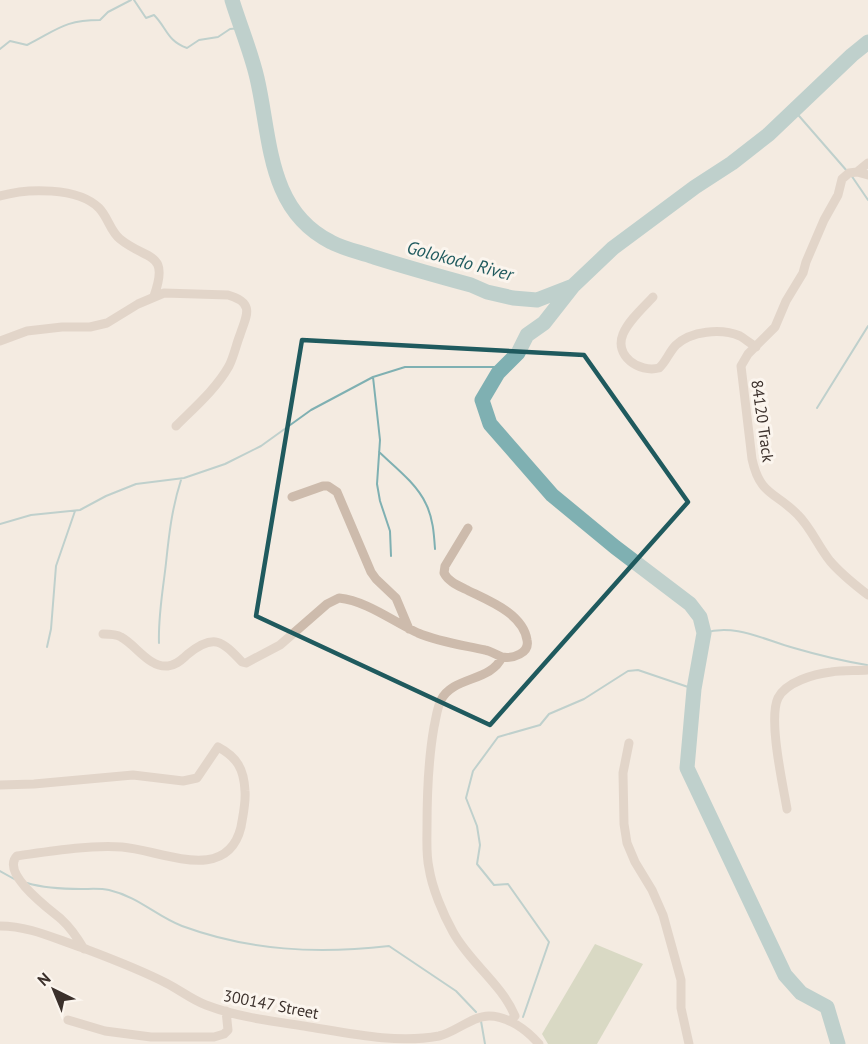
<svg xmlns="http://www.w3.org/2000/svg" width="868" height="1044" font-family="'PT Sans',sans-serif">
  <rect width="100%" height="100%" fill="#f4ebe1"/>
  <path fill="#b8c4a0" d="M 595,944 L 643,964 L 597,1044 L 548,1044 L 542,1034 Z"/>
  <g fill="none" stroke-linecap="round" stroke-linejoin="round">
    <path stroke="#7fb0b2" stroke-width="2" d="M 134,0 L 146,18 L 154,15 C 167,28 167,41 187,48 L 199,40 L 218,37 L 230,29 L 241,28
      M 0,49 L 10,41 L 27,45 C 57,30 64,20 100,20 L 108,12 L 131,0
      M 793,109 L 847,171
      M 851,175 L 868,200
      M 373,377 L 380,440 L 377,484 L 380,501 L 390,531 L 391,556
      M 817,408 L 868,326
      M 379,452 C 395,467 417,484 426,504 C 433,518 434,534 435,549
      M 0,524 L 31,515 L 80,510 L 106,496 L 136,484 L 184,478 L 225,464 L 261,446 L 311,410 L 373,377 L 405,367 L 505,367
      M 704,633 C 735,623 764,640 794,648 C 818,655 843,661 867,665
      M 159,643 C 158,616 163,590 166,563 C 169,534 172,508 181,480
      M 47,647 L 51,629 L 56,566 L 75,511
      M 0,871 L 16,880
      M 27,883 C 44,888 64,889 81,889 C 90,889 100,888 109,890 C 139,897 156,916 182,926 C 250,951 317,954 389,946 L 456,991 L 476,1012
      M 523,1017 L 549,942 L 508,884 L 494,885 L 477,864 L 480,845 L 477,826 L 466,798 L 473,771 L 498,737 L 540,725 L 549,714 L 584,699 L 628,671 L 638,670 L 694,689
      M 481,1021 L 485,1044"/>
    <path stroke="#7fb0b2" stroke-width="15" d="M 232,0 C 240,26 251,52 257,78 C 271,138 267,210 331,242 C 344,249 360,252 374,257 C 406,267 438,276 471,285 L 487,292 L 513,298 L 537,300 L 573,286 L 613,248 L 695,187 L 732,163 L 769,134 L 852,55 L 868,42
      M 573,286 L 544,323 L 527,335 L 518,353 L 498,373 L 482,400 L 490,424 L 552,495 L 615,547 L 690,604 L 700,617 L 704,633 L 694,689 L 687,768 L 785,975 L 801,993 L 827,1007 L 838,1044"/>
    <path stroke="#cdbbac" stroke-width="9" d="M 857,172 L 868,163
      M 868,175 L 857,172 L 849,173 L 842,179 L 838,195 L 824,220 L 806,262 L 803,273 L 786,301 L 775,327 L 748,354 L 741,366 L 752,459 C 760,496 776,492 798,515 C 811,528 818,546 830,561 C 841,574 855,585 868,595
      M 0,196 C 27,188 78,187 99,208 C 108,217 110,231 120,239 C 147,261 170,251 154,296
      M 653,297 C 643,308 629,320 623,334 C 614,356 639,373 659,368 C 666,362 669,352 676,345 C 691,331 721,328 740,336 C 745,339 750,343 756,347
      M 0,341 L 27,331 L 62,327 L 90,327 L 107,323 L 138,304 L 164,293 L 228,295 C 256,303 246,316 240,335 C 236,345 234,356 229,366 C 216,389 195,407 176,426
      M 292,497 L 323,486 L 328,486 L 337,492 L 371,572 L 376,579 L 396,598 L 409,629
      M 103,634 C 109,634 116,634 121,637 C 136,645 149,668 168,666 C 177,665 182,659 188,654 C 214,633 222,641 242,662 L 246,663 L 280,645 L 327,604 L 339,598 C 367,601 392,621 418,633 C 439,642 462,645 485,650 C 491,651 496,655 502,657 C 513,659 530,653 527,640 C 523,613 487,600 465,589 C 457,585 448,581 444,573 L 445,566 L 468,528
      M 502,657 C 491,682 453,676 441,700 C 437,708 436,718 434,727 C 428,761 427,793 427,827 C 427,841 426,855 429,868 C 432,888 443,914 453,932 C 470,963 501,983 515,1016 L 510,1021
      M 629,743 L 623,773 L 624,824 L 627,843 L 635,862 L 652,890 L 663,915 L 681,980 L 681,1008 L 689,1044
      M 0,785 L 34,784 L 133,775 L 183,781 L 197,778 L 218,747 C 237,757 244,769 245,791 C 246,803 243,815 241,827 C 227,885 161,850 122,847 C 86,845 52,851 17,856 C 0,873 49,909 61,919 C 71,928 77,937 84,949
      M 787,809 C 783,785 768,719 778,698 C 786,682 814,674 831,672 C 843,670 856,671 868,670
      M 0,926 C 30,926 55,939 83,948 C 112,959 139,969 166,983 C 180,990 192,1000 206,1005 C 237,1017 271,1021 304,1026 C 348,1033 395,1044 439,1036 C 456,1032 472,1016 489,1016 C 508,1016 527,1030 539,1044
      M 68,1020 L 105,1031 L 151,1037 L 214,1037 L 224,1034 L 228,1030 L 226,1011"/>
  </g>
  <path d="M0 0H868V1044H0ZM 302,340 L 584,355 L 688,502 L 490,725 L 256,616 Z" fill="#f4ebe1" fill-opacity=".55" fill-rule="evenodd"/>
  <path fill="none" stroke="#1f5a5e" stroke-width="4.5" stroke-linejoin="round" d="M 302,340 L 584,355 L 688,502 L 490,725 L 256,616 Z"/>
  <g text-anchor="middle" stroke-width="6" stroke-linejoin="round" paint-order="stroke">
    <g font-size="16" fill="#3b302b" stroke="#fbf5ee">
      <text transform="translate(763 421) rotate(82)" y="6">84120 Track</text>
      <text transform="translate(271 1004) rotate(11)" y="6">300147 Street</text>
    </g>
    <g font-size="18" font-style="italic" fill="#1f5a5e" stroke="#fbf5ee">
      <text transform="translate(460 261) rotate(15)" y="6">Golokodo River</text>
    </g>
  </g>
  <g transform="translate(54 990) rotate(317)" stroke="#fbf5ee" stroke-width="4.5" paint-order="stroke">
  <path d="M0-4.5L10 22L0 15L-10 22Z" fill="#3b302b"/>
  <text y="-9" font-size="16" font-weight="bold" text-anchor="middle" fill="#3b302b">N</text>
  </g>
</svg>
